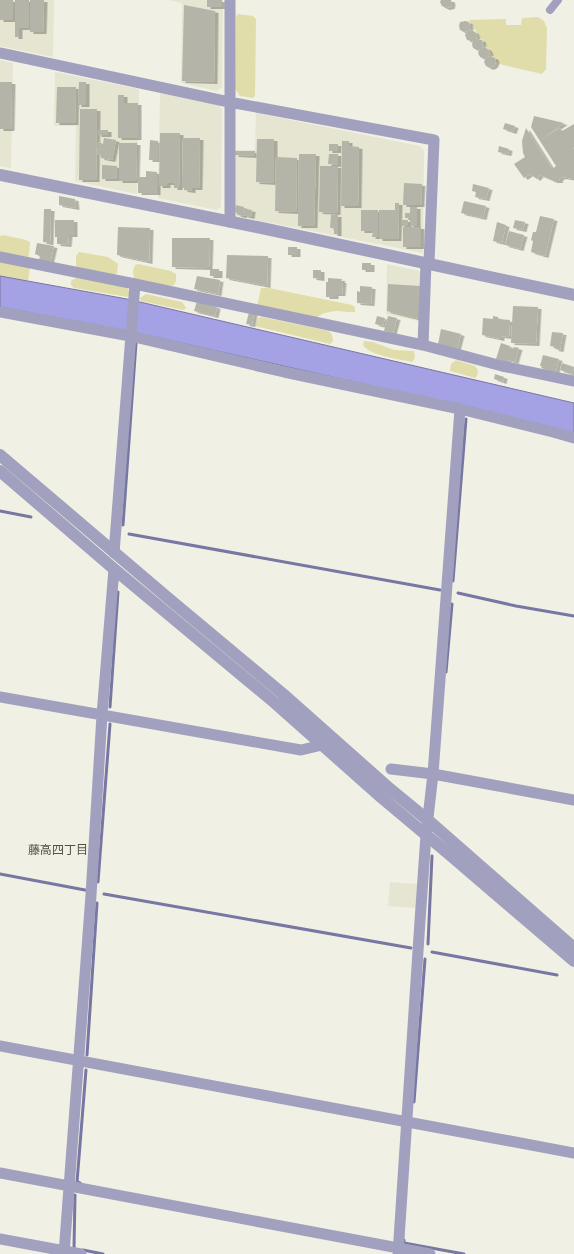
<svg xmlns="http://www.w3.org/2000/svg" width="574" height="1254" font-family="'Fira Sans Condensed','Noto Sans JP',sans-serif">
  <defs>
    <filter id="shadow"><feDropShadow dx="3.5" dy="2" stdDeviation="0" flood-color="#0004"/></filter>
  </defs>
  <rect width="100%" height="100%" fill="#f0f0e4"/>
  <path fill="#e6e5d1" d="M 0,0 L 54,0 L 53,57 L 0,46 Z
    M 169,0 L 223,0 L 222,87 L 217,91 L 181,83 L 182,3 Z
    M 0,60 L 13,63 L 11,168 L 0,166 Z
    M 55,72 L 139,89 L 137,194 L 75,181 L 76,126 L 54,126 Z
    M 160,93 L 219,105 L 222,110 L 221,207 L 217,210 L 158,198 Z
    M 256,113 L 420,146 L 424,151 L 423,253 L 236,216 L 234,213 L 235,150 L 255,150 Z
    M 387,264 L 419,271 L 423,275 L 422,322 L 386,314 Z
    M 390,882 L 417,884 L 416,908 L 388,906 Z"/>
  <path fill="#e0ddab" d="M 238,14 L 253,16 L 256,19 L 255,96 L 253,98 L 240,96 L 235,89 L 236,16 Z
    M 538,17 L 544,21 L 547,28 L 546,69 L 542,74 L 503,65 L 498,63 L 469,21 L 470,20 L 506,19 L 506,25 L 521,25 L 522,18 Z
    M 3,235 L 26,240 L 30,242 L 29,254 L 28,258 L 0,254 L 0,236 Z
    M 79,252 L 108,257 L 118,264 L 117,273 L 115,275 L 76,267 L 76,256 Z
    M 0,261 L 30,267 L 28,281 L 0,276 Z
    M 138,264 L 171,271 L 176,274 L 176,281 L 174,285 L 167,287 L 134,279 L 133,271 L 135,265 Z
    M 76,278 L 125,285 C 128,289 131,293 128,297 L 74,288 L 71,285 L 71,281 Z
    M 261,288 L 269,288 L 352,305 L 355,307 L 355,312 C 349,313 344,311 339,311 C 330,311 321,313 315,319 L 257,306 Z
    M 146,294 L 182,302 L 185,306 L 186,309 L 183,310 L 141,301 L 140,298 Z
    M 262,317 L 329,331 L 332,335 L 333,341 L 330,344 L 259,327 L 256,326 L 258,318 Z
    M 364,341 L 373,342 L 394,350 L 414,351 L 415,358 L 412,362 C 400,359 370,356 363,345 Z
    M 456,360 L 475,366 L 478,370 L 477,376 L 475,378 L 450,371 L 451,364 Z"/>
  <path fill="#a4a1e4" stroke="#7876a3" d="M 0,276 L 127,299 L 574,403 L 574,434 L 466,407 L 128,331 L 0,307 Z"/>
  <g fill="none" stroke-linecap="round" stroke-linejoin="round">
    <path stroke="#7876a3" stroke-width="3" d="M 0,511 L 31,517
      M 123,525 L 136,343
      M 129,534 L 440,590
      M 453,581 L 466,419
      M 458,593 L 516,606 L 574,616
      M 446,672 L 452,604
      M 110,707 L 118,592
      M 0,874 L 85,890
      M 98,882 L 110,724
      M 104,894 L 411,948
      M 428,944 L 432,856
      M 432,952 L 557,975
      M 87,1055 L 97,903
      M 414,1102 L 425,959
      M 80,1183 L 77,1182 L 86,1070
      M 75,1195 L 74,1248 L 75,1249
      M 404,1240 L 404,1243 L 464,1254
      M 83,1250 L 103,1254"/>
  </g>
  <path fill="#b4b4a8" filter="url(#shadow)" d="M 0,0 L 13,0 L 13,20 L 0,20 Z
    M 15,0 L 29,0 L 29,28 L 19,28 L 19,37 L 15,37 Z
    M 30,0 L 44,0 L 43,32 L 30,32 Z
    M 207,0 L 222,0 L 222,7 L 207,7 Z
    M 441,0 L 451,0 L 452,3 L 451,7 L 446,8 L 442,6 L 440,2 Z
    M 184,5 L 215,11 L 214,82 L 182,81 Z
    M 465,21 L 469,22 L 470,27 L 469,31 L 471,30 L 475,32 L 477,36 L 476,39 L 482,40 L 483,44 L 482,48 L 484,47 L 488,49 L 490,53 L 488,57 L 490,56 L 495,58 L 496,62 L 494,66 L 490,68 L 486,66 L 484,62 L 486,58 L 484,59 L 480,57 L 478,53 L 480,49 L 477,50 L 473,48 L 472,44 L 473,41 L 471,41 L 467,40 L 465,35 L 467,31 L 464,32 L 460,30 L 459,26 L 460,22 Z
    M 0,82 L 12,82 L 11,129 L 0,129 Z
    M 79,82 L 86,82 L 86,105 L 78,105 Z
    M 57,87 L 76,87 L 75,123 L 56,123 Z
    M 118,95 L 124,95 L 124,103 L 138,103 L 138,138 L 118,138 Z
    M 80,109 L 97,109 L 96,180 L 79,180 Z
    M 534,116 L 564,123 L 542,139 L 560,128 L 562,131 L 574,124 L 574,147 L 573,148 L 574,150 L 574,179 L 562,177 L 559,179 L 560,181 L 554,181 L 540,175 L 537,179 L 530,174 L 524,178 L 514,164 L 525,157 L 523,153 L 522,141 L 526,128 L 552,169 L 556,166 L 531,127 Z
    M 505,123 L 515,126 L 513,132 L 503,129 Z
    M 98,130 L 108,130 L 108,135 L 98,135 Z
    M 160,133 L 180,133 L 179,188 L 174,188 L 174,183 L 167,183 L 167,186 L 159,186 Z
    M 104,138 L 116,140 L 112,160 L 101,158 L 101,155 L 97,154 L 99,142 L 103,144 Z
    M 183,138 L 200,138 L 199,188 L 192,188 L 192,191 L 184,190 L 184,188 L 182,188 Z
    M 257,139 L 274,139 L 274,183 L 256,182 Z
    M 150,140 L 158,141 L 158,160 L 149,160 Z
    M 342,141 L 349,141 L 349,146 L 359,147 L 358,206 L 341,206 Z
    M 119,143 L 137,143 L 136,181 L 119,181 Z
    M 329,144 L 338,144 L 338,151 L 329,151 Z
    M 499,146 L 509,149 L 508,154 L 498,152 Z
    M 235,151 L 255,151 L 255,156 L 235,155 Z
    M 299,154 L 316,154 L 314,226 L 298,226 Z
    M 329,154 L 338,154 L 338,165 L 328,164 Z
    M 276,157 L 297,158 L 296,212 L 275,211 Z
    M 102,165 L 117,166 L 116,179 L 102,179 Z
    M 320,166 L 338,166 L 337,213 L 319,212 Z
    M 146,171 L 157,172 L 157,193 L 138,193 L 138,177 L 146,177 Z
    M 404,183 L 422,184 L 421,205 L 403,205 Z
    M 473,184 L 489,188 L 486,199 L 475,197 L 476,192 L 472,191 Z
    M 59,196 L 75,199 L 76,208 L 59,205 Z
    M 464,201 L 486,206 L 483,218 L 461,213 Z
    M 395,203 L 399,203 L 398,239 L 379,239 L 379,210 L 395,210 Z
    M 236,205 L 244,207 L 243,216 L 238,215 L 235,211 Z
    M 410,207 L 417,207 L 417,226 L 410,226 L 410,218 L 405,218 L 405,213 L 410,213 Z
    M 44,209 L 51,209 L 50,243 L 43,242 Z
    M 245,209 L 252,210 L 251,217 L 243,215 Z
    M 361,210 L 378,210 L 378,237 L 372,237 L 373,231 L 361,231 Z
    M 331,215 L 338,215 L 338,234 L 334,234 L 334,228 L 330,228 Z
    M 540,216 L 554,219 L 545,256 L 531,252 L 533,241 L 531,240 L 533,232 L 536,232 Z
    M 55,220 L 74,220 L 74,235 L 69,235 L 68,245 L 57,244 L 57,237 L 55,237 Z
    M 401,220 L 408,220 L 408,226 L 401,226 Z
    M 515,220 L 525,222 L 523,230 L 513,228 Z
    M 497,222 L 506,225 L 502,243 L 493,241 Z
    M 118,227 L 150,228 L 149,262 L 117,255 Z
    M 403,227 L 421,227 L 421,247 L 403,247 Z
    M 509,231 L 524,235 L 520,249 L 505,245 Z
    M 172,238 L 210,238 L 209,268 L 172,267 Z
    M 37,243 L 54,246 L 50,263 L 39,260 L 40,256 L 35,254 Z
    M 288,247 L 297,247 L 297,255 L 288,255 Z
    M 227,255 L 268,256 L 267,286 L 226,278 Z
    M 362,263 L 371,263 L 371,270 L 362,270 Z
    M 210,269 L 219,269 L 219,276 L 210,276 Z
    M 313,270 L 321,270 L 321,279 L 313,278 Z
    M 197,276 L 220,280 L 218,294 L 194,289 Z
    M 328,278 L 342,279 L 341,281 L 343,281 L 342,294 L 335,294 L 335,297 L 326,297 L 326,282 L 328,282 Z
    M 388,284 L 420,286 L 419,319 L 387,311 Z
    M 360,286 L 372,287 L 371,304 L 357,303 L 357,291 L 360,292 Z
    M 197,301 L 217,307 L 215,316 L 194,311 Z
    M 513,306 L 538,307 L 536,344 L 511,343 Z
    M 249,312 L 254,313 L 252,325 L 246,324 Z
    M 377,316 L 385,318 L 383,326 L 375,324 Z
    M 388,316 L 397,318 L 393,333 L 384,331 Z
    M 493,316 L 498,317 L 498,319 L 510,320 L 509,337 L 501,336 L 501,339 L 482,335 L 483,318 L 493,319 Z
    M 441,329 L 461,334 L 457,349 L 438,344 Z
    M 552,332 L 563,333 L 560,350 L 555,349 L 556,347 L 550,346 Z
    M 501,343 L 510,346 L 509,348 L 513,349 L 514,347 L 519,348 L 515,362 L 508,360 L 507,362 L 496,359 Z
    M 543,355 L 559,359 L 556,371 L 554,372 L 541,368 L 542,366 L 540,366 Z
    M 562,363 L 574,367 L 572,374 L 560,370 Z
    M 495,374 L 504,377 L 503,382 L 494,379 Z"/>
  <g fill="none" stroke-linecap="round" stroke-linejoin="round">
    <path stroke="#a1a1bf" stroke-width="8" d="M 550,10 L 558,0"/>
    <path stroke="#a1a1bf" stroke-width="11" d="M 0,53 L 229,102 L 434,140 L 429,263
      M 230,222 L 230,0
      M 0,257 L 135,284 L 423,345 L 502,366 L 574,381
      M 0,312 L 130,336 L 284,372 L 460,409 L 553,432 L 574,438
      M 423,345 L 426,263
      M 114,553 L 135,284
      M 0,697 L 301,750 L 322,745
      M 391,769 L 433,774 L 574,800
      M 0,1046 L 574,1153
      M 0,1173 L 430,1254
      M 0,1239 L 81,1254
      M 64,1254 L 91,895 L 102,715 L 114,569
      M 398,1254 L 420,921 L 426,835 L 433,774 L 460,409"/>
    <path stroke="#a1a1bf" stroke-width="12" d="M 0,175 L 257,227 L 574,295
      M 0,455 L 168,598 L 283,694 L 390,789 L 429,821 L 574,948
      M 0,471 L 114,569 L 275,703 L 382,798 L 450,855 L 574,961"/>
  </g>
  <g text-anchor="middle" stroke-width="3" stroke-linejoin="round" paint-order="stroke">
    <g font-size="12" fill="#525147" stroke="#f0f0e4">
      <text x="58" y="854">藤高四丁目</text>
    </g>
  </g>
</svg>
